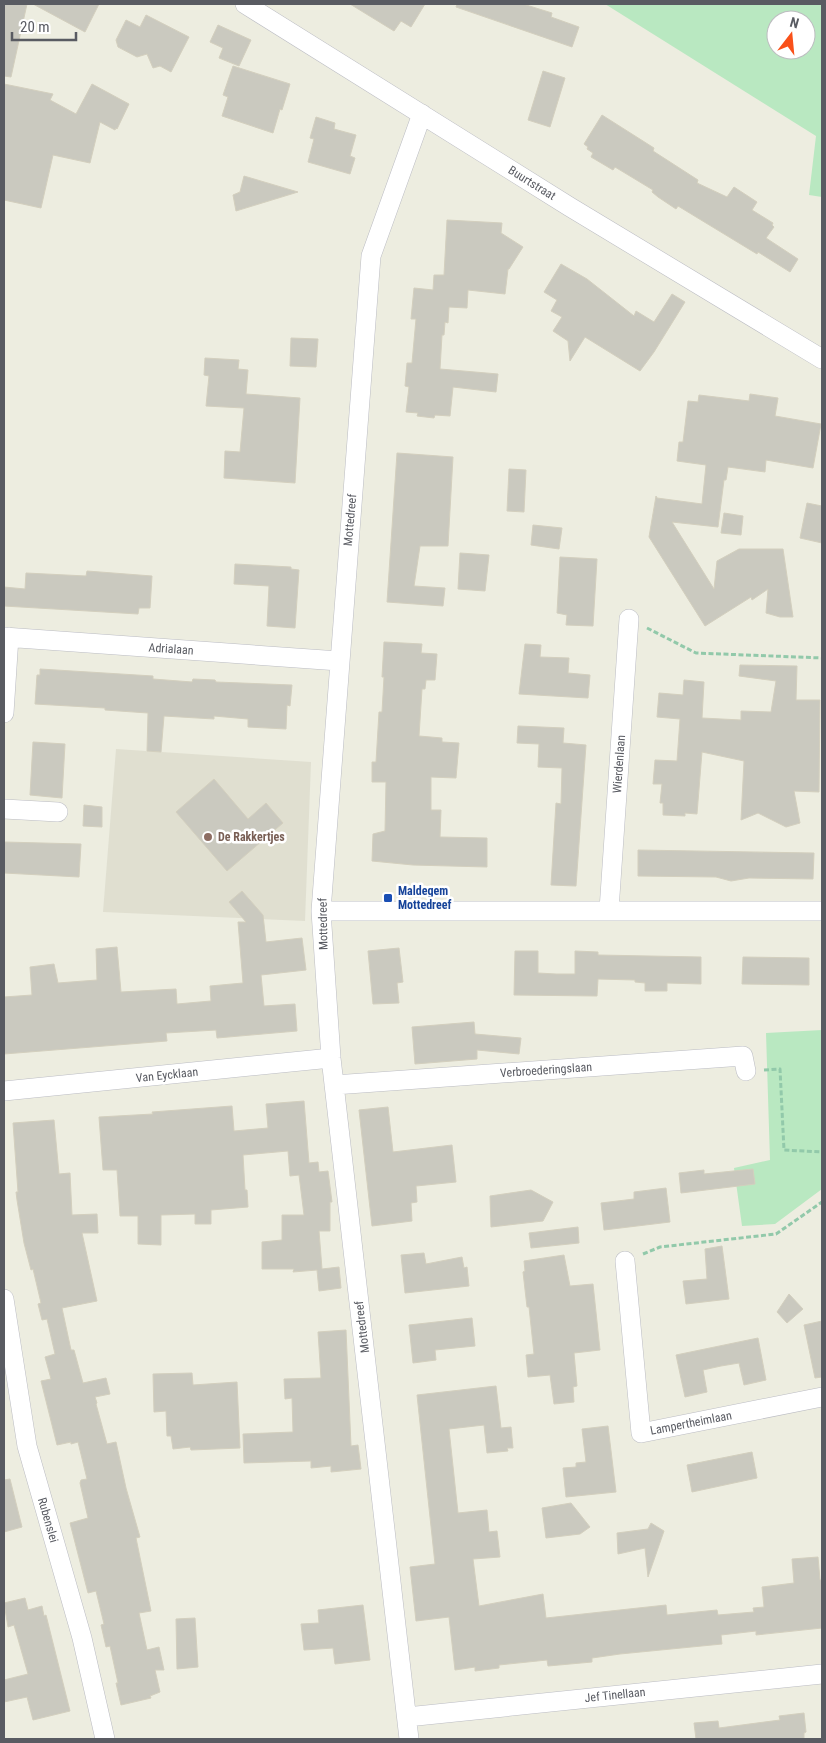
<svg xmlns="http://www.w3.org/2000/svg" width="826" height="1743" font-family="'Roboto Condensed',sans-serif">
  <rect width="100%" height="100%" fill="#edede0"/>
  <path fill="#e0dfd0" d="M 116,749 L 311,762 L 305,921 L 103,912 Z"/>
  <path fill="#b9e8c1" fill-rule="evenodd" d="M 605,4 L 822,4 L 822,197 L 809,195 L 816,136 ZM 776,20 L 806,20 L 806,50 L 776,50 Z
    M 822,1030 L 822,1189 L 775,1224 L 742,1226 L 734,1168 L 770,1160 L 766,1033 Z"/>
  <path fill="#cac9bf" stroke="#d3cfbe" d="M 4,4 L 27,4 L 11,77 L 4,76 Z
    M 33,4 L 99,4 L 85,32 Z
    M 350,4 L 425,4 L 411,27 L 401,21 L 394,31 Z
    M 457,4 L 523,4 L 552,13 L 551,17 L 579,27 L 572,47 L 456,7 Z
    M 146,15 L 189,37 L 171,72 L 160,66 L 153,68 L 147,54 L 137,57 L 118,47 L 116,40 L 126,20 L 140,27 Z
    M 218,25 L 251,40 L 239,66 L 219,58 L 223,48 L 210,42 Z
    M 233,66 L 290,84 L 282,110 L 280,109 L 273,133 L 222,116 L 228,97 L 223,95 Z
    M 543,71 L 565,78 L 550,127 L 528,120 Z
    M 4,84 L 53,94 L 50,100 L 76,114 L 92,84 L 129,104 L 117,129 L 116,128 L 115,130 L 100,122 L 90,163 L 53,155 L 41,208 L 4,200 Z
    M 602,115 L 654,148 L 653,151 L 698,180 L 697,183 L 727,197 L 734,187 L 757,202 L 752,210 L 773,223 L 772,225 L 774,227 L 766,238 L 798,259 L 790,272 L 758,252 L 757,254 L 678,206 L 676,209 L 658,197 L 652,192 L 653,190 L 615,167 L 613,170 L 591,157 L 593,153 L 587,149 L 588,147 L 584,144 Z
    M 316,117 L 335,123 L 334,129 L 356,135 L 350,156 L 355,158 L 350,174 L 308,162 L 314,139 L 310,138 Z
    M 244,176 L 298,192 L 236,211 L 233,195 L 240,192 Z
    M 447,220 L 502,223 L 501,233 L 523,247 L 509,269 L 508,269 L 505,294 L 468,290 L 467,308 L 449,307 L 448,323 L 445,322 L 444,335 L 442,335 L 440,369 L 498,374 L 496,392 L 453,387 L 450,416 L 435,415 L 434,418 L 417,416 L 418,413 L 406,412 L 409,387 L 405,386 L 407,363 L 412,363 L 416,319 L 411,319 L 414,288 L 433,290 L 434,275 L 444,275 Z
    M 561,264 L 587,279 L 634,316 L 636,311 L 654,322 L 672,294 L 685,302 L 654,352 L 640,371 L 585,337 L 570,361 L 568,341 L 553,331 L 562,317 L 551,311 L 557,300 L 544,292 Z
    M 291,338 L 318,339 L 316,367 L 290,366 Z
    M 205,358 L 239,360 L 238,369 L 248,370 L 246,394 L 300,398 L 295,483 L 224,478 L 225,451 L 240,452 L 244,408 L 206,406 L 209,376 L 204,375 Z
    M 750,394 L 778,398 L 775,416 L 821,424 L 813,468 L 766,460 L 765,472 L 728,467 L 726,480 L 724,480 L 718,527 L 672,522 L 714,589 L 717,561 L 739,549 L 783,549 L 793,617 L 780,617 L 766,613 L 768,589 L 752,600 L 751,597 L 705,626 L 649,537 L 656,496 L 657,498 L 702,504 L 706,465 L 677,461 L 679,442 L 683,442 L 688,401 L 698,402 L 699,395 L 749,401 Z
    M 397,453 L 453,457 L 448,546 L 420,546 L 414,586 L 445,588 L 443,606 L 387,602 Z
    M 509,469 L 526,470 L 524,512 L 507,511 Z
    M 807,503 L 822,506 L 822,543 L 800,538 Z
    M 724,513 L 743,516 L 741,535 L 721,533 Z
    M 533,525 L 562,528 L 559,549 L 531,545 Z
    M 460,553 L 489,555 L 485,591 L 458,589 Z
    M 560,557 L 597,559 L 593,626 L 566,625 L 567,615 L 557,613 Z
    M 235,564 L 291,567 L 291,569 L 299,570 L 295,628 L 267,626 L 269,586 L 234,584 Z
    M 87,571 L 152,576 L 150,608 L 139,608 L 138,614 L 4,606 L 4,587 L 25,589 L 26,573 L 86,576 Z
    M 384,642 L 422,644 L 421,653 L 437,654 L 435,680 L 426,680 L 425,689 L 422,689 L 419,736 L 442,738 L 442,742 L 459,743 L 456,778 L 431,777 L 431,810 L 441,810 L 440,837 L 487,838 L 487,867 L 413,865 L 372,861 L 373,834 L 385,831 L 386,782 L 372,782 L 372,762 L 376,762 L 379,712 L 382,712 L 384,677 L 382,677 Z
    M 525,644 L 541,645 L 540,657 L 569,658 L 568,673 L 590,675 L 588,698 L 519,694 Z
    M 740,665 L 797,666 L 796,700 L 820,700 L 819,792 L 794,791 L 800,823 L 786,827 L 758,813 L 741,820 L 744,761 L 702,752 L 697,814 L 685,813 L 685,816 L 663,815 L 663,803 L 660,803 L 662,784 L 653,784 L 655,760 L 677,761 L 680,719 L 657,717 L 659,693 L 683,695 L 684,680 L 704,682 L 702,718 L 741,720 L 741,711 L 771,712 L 776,681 L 739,676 Z
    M 40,669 L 153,676 L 153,679 L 192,682 L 193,679 L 215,680 L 216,682 L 292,685 L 290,706 L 287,705 L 286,729 L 248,727 L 248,719 L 214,716 L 214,719 L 164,716 L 161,752 L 147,751 L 148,713 L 105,710 L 105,708 L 35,704 L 37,675 L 40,675 Z
    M 518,726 L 564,728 L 563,743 L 586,745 L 576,886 L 551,885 L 556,803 L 561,804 L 562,768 L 538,767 L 539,744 L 517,743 Z
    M 33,742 L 65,744 L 62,798 L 30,795 Z
    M 214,779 L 248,819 L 266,803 L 283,823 L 227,871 L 176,812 Z
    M 84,805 L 102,807 L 102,827 L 83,826 Z
    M 4,842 L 81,844 L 79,877 L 4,873 Z
    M 638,850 L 814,853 L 813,879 L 749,878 L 731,881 L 716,877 L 638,876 Z
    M 242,891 L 263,915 L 266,942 L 302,938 L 306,970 L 261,975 L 264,1006 L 295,1004 L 297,1031 L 217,1038 L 216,1030 L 166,1033 L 167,1041 L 4,1054 L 4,997 L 32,995 L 30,967 L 54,964 L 58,983 L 97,980 L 96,949 L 117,947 L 121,992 L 176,989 L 177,1004 L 211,1001 L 210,986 L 243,983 L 238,922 L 246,922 L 229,902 Z
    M 399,948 L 403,982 L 397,983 L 399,1003 L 373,1004 L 368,951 Z
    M 515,951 L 538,951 L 538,973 L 556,974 L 575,974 L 575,951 L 598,952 L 598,955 L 701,957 L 701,984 L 667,983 L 667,991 L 645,991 L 645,983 L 635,982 L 635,980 L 598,979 L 597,996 L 514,995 Z
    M 743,957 L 809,958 L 809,985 L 742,984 Z
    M 474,1022 L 475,1034 L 521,1038 L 519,1054 L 477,1050 L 477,1059 L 415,1064 L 412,1027 Z
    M 304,1101 L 309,1163 L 318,1162 L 319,1172 L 328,1171 L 332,1202 L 330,1202 L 330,1231 L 319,1231 L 322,1269 L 339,1267 L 341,1288 L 319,1291 L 317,1270 L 293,1272 L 294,1269 L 262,1269 L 262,1242 L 282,1240 L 282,1215 L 304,1215 L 299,1175 L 290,1176 L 288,1151 L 243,1155 L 245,1190 L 247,1190 L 248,1207 L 211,1210 L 211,1224 L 195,1224 L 195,1214 L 161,1215 L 161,1245 L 138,1244 L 138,1216 L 120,1216 L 117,1170 L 103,1170 L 99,1117 L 153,1114 L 152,1112 L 232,1106 L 234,1131 L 268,1128 L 266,1104 Z
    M 388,1107 L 393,1152 L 452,1145 L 456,1182 L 416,1186 L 417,1202 L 411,1203 L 412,1221 L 372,1226 L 359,1110 Z
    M 54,1120 L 59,1174 L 70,1173 L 72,1215 L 97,1214 L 98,1233 L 82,1233 L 97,1301 L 62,1308 L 71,1350 L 74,1350 L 83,1383 L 106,1378 L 110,1394 L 95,1397 L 97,1403 L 96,1404 L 107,1444 L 116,1442 L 126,1488 L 140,1537 L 136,1538 L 151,1611 L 139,1613 L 147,1650 L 159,1647 L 164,1670 L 155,1670 L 160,1692 L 150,1696 L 151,1698 L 121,1705 L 116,1683 L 118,1683 L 110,1646 L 106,1647 L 101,1625 L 104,1624 L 96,1591 L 88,1593 L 70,1523 L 88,1518 L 80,1483 L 81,1480 L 87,1479 L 78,1442 L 71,1444 L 71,1442 L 57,1445 L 41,1381 L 51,1379 L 45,1357 L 55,1354 L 47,1319 L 42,1320 L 38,1304 L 41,1303 L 33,1269 L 31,1270 L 24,1243 L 17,1200 L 16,1192 L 18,1192 L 13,1123 Z
    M 753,1169 L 755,1184 L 681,1193 L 679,1173 L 704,1170 L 704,1174 Z
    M 666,1188 L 670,1222 L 604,1230 L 601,1203 L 634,1199 L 634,1192 Z
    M 531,1190 L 553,1202 L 543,1221 L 491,1227 L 490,1196 Z
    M 578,1227 L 579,1243 L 531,1248 L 529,1233 Z
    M 722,1246 L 729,1299 L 686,1304 L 683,1281 L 707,1279 L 705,1249 Z
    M 424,1253 L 426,1264 L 462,1257 L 464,1268 L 467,1267 L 469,1286 L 405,1293 L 401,1255 Z
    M 564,1255 L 570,1286 L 593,1284 L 600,1350 L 574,1353 L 577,1386 L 573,1387 L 574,1402 L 554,1404 L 550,1375 L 528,1377 L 526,1355 L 534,1354 L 529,1307 L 527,1307 L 523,1272 L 525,1271 L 524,1261 Z
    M 789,1294 L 803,1309 L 787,1323 L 777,1312 Z
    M 472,1318 L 475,1346 L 435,1350 L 436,1360 L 413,1363 L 409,1325 Z
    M 822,1321 L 822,1377 L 815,1378 L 804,1325 Z
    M 346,1330 L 351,1446 L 358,1445 L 361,1469 L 331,1472 L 331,1466 L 311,1468 L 311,1461 L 244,1463 L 243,1434 L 293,1432 L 292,1398 L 285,1399 L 284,1379 L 321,1378 L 318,1332 Z
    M 758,1338 L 766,1380 L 744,1385 L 739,1363 L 721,1366 L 703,1370 L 707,1392 L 685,1397 L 676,1355 Z
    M 192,1373 L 193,1385 L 237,1382 L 240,1448 L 191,1450 L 190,1447 L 173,1449 L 171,1436 L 167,1436 L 166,1411 L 154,1412 L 153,1374 Z
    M 496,1386 L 501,1428 L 511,1427 L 513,1448 L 507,1448 L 508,1451 L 487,1453 L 484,1425 L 449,1429 L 458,1513 L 487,1510 L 489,1532 L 497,1531 L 500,1557 L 473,1559 L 479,1606 L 543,1594 L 546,1618 L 666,1605 L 667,1615 L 717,1610 L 718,1615 L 754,1612 L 753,1608 L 764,1607 L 762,1587 L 794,1583 L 792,1559 L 818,1557 L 820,1580 L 822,1580 L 822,1628 L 756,1635 L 756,1631 L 721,1635 L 722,1644 L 620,1654 L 592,1658 L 592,1662 L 548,1666 L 547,1660 L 499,1665 L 499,1668 L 475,1671 L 475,1667 L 455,1670 L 449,1617 L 416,1621 L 410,1567 L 435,1564 L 417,1395 Z
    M 608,1426 L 616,1492 L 566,1497 L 563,1468 L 576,1467 L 576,1463 L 586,1462 L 582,1429 Z
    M 752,1452 L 757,1478 L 692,1492 L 687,1465 Z
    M 10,1479 L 22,1527 L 4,1532 L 4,1480 Z
    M 571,1503 L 590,1527 L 580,1534 L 546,1538 L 542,1508 Z
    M 651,1523 L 664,1531 L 648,1577 L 645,1548 L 618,1554 L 617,1533 L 648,1529 Z
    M 25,1598 L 28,1610 L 42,1606 L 44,1616 L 46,1615 L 70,1711 L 33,1720 L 27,1697 L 4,1702 L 4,1680 L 28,1674 L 14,1625 L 8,1627 L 4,1603 Z
    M 363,1605 L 370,1660 L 335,1664 L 333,1648 L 304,1650 L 301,1624 L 319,1623 L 318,1610 Z
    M 195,1618 L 198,1667 L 177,1669 L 176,1619 Z
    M 804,1713 L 806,1732 L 804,1733 L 804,1739 L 696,1739 L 694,1723 L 718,1721 L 719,1728 L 780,1720 L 779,1716 Z"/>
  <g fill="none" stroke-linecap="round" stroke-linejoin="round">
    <g stroke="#bbbcc3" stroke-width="20">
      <path id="street" d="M 245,4 L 570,207 L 822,359
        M 4,637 L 339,661
        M 4,713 L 9,637
        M 4,809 L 58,812
        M 609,910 L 629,619
        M 321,911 L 822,911
        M 334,1085 L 743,1056 L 746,1071
        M 4,1091 L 331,1058
        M 625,1261 L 641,1433 L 822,1397
        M 4,1299 L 27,1446 L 82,1638 L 105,1739
        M 407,1717 L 822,1674
        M 409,1739 L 331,1058 L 321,911 L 371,256 L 422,114"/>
    </g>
    <path stroke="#92c9aa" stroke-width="3" stroke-dasharray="5 2.5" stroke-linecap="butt" d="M 647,628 L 696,653 L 822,658
      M 764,1070 L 780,1069 L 784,1150 L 822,1152
      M 643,1254 L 660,1247 L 776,1234 L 822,1202"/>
    <use href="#street" stroke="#fff" stroke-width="19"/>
  </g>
  <circle fill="#8d6e63" stroke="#fff" stroke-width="2" cx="208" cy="837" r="5"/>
  <rect fill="#1a4fb4" stroke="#fff" stroke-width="2" x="383" y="893" width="10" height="10" rx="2.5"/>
  <g text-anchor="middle" stroke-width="5" stroke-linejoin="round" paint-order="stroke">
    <g font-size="12" fill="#595b62" stroke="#fff">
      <text transform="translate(532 183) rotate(32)" y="4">Buurtstraat</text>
      <text transform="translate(350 520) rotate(-85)" y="4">Mottedreef</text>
      <text transform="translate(171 649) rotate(4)" y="4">Adrialaan</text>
      <text transform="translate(619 764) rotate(-86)" y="4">Wierdenlaan</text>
      <text transform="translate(323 924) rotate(-91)" y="4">Mottedreef</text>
      <text transform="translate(546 1070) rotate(-4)" y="4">Verbroederingslaan</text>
      <text transform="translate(167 1075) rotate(-6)" y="4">Van Eycklaan</text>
      <text transform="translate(362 1327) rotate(-97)" y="4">Mottedreef</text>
      <text transform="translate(691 1423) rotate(-11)" y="4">Lampertheimlaan</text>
      <text transform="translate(48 1520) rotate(74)" y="4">Rubenslei</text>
      <text transform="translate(615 1695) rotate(-6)" y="4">Jef Tinellaan</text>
    </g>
    <g font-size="12" font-weight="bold" fill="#785e54" stroke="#fff" text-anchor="start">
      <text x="218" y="841">De Rakkertjes</text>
    </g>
    <g font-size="12" font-weight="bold" fill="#164399" stroke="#fff" text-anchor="start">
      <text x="398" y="895">Maldegem<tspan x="398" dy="14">Mottedreef</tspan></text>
    </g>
  </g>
  <rect width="826" height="1743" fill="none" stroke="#595b62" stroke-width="10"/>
  <g transform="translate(791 35) rotate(16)"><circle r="24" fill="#ffffff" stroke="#bdbdc0"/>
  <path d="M0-4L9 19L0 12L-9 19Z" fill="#f9511a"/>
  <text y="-8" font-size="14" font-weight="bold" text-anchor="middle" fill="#595b62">N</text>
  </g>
  <path d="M12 32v8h64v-8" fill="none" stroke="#595b62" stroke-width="2.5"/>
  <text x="20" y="32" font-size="15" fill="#595b62" stroke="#ffffff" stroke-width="4" paint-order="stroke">20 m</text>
</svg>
